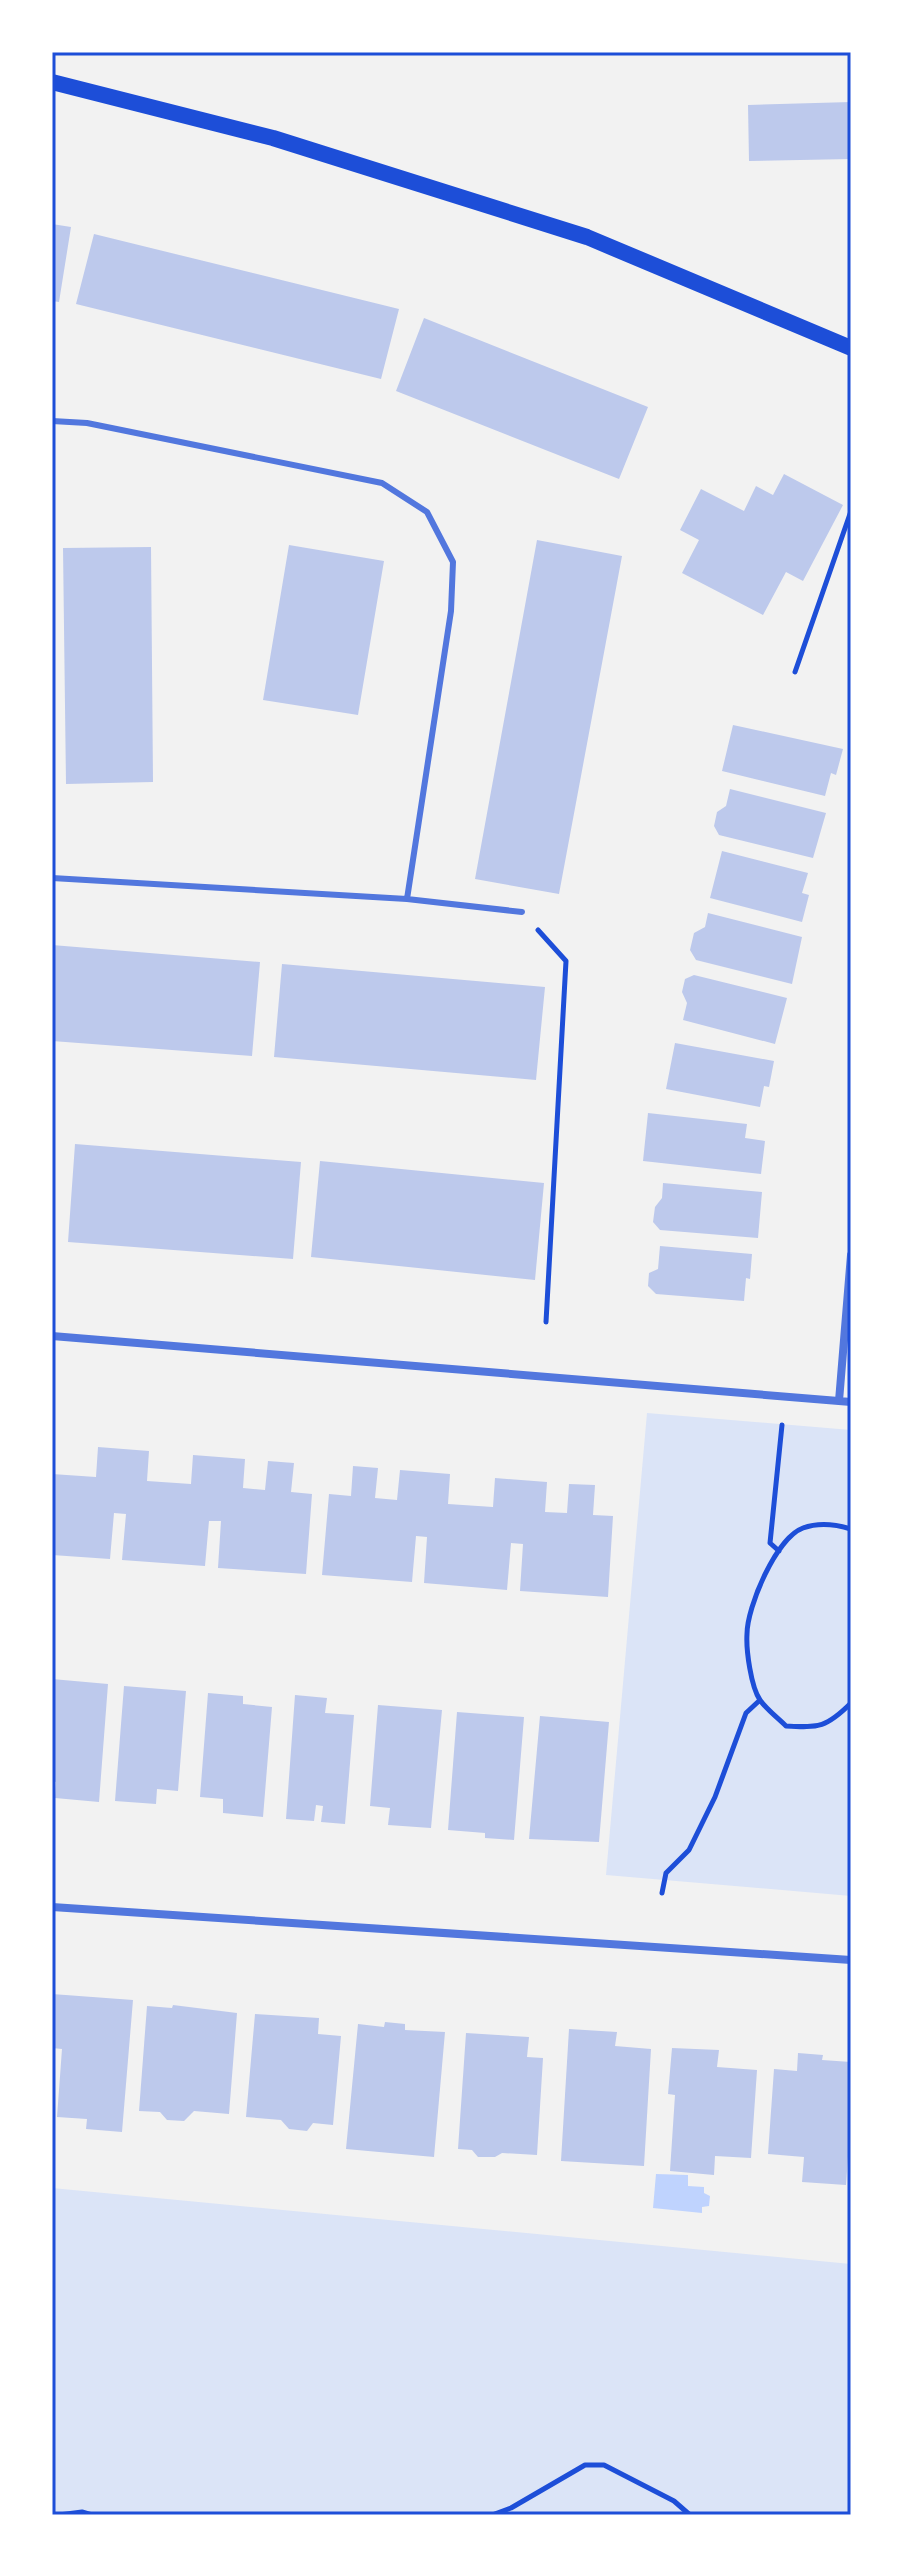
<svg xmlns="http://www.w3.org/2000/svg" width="903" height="2567" font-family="'Roboto Condensed',sans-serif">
  <rect width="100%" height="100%" fill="#f2f2f2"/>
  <path fill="#dbe4f7" d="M 647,1413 L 851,1430 L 851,1896 L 606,1875 Z
    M 52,2188 L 851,2264 L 851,2515 L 52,2515 Z"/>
  <path fill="#bfd3fe" d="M 656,2174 L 688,2175 L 688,2186 L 704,2187 L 704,2193 L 710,2196 L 709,2206 L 702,2207 L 702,2213 L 653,2208 Z"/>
  <path fill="#bdc9ec" d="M 851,102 L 851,159 L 749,161 L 748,105 Z
    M 52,224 L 71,227 L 59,302 L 52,301 Z
    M 94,234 L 399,309 L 381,379 L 76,304 Z
    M 424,318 L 648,407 L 619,479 L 396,391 Z
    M 784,474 L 843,505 L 803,581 L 786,572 L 763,615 L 682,573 L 699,540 L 680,530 L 701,489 L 744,511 L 756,486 L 773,495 Z
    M 537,540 L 622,556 L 559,894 L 475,879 Z
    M 289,545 L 384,561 L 358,715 L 263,700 Z
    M 151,547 L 153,782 L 66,784 L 63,548 Z
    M 733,725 L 843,749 L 836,775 L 831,773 L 825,796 L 722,771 Z
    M 730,789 L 826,813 L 813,858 L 719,835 L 714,826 L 717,812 L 726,806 Z
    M 722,851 L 808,873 L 802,893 L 809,895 L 802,922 L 710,898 Z
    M 708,913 L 802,937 L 792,984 L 696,960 L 690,950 L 694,933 L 705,927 Z
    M 52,945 L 260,962 L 252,1056 L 52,1041 Z
    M 282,964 L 545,987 L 536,1080 L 274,1057 Z
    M 694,975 L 787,998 L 775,1044 L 683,1020 L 687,1003 L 682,992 L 685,979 Z
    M 675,1043 L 774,1061 L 769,1087 L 764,1086 L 760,1107 L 666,1089 Z
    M 648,1113 L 747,1124 L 745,1138 L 765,1141 L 761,1174 L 643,1161 Z
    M 75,1144 L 301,1162 L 293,1259 L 68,1242 Z
    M 320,1161 L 544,1183 L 535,1280 L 311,1257 Z
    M 663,1183 L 762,1192 L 758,1238 L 660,1230 L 653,1222 L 655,1207 L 662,1198 Z
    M 660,1246 L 752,1254 L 750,1279 L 746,1278 L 744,1301 L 656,1294 L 648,1286 L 649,1273 L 658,1269 Z
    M 98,1447 L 149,1451 L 147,1481 L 191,1484 L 193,1455 L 245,1459 L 243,1488 L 265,1490 L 268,1461 L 294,1463 L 291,1492 L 312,1494 L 306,1574 L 218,1568 L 221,1521 L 209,1521 L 205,1566 L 122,1560 L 126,1514 L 114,1513 L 110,1559 L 52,1555 L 52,1474 L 96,1477 Z
    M 353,1466 L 378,1468 L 375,1498 L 397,1500 L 400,1470 L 450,1474 L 448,1504 L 493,1507 L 495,1478 L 547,1482 L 545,1512 L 567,1513 L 569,1484 L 595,1485 L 593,1515 L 613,1516 L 608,1597 L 520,1591 L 523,1544 L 511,1543 L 507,1590 L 424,1583 L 427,1537 L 416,1536 L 412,1582 L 322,1575 L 329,1494 L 351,1496 Z
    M 52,1679 L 108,1684 L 99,1802 L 55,1798 L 56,1782 L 52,1781 Z
    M 124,1686 L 186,1691 L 178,1791 L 157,1789 L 156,1804 L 115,1801 Z
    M 208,1693 L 243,1696 L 243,1704 L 272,1707 L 263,1817 L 223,1813 L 223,1799 L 200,1797 Z
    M 295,1695 L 327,1698 L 325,1713 L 354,1715 L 345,1824 L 321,1822 L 323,1806 L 316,1805 L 314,1821 L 286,1819 Z
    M 378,1705 L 442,1710 L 431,1828 L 388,1825 L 390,1808 L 370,1806 Z
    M 457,1712 L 524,1717 L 514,1840 L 485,1838 L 485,1833 L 448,1830 Z
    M 540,1716 L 609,1722 L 599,1842 L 529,1839 Z
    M 52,1994 L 133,2000 L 122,2132 L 86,2129 L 87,2119 L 57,2117 L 62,2049 L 52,2048 Z
    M 173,2005 L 237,2013 L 229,2114 L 194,2111 L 184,2121 L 167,2120 L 160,2112 L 139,2111 L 147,2006 L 172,2008 Z
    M 255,2014 L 319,2018 L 318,2034 L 341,2036 L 333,2125 L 313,2123 L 307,2131 L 289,2129 L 281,2120 L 246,2117 Z
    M 385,2022 L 405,2024 L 405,2030 L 445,2032 L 434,2157 L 346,2149 L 358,2024 L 384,2027 Z
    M 569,2029 L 617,2032 L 615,2046 L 651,2049 L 644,2166 L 561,2161 Z
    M 466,2033 L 529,2037 L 527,2057 L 543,2058 L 537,2155 L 502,2153 L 495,2157 L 478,2157 L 472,2150 L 458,2149 Z
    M 672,2048 L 719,2050 L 717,2067 L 757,2070 L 751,2158 L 715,2156 L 714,2175 L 670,2171 L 675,2095 L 668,2094 Z
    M 798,2053 L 823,2055 L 822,2060 L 851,2062 L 851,2114 L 846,2185 L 802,2182 L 804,2157 L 768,2154 L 774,2069 L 797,2071 Z"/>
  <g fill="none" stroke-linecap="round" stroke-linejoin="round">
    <path stroke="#1d4ed8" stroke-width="5" d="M 795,672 L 851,511
      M 538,930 L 566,961 L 546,1322
      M 851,1529 C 835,1524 819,1522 803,1528 C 776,1538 747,1607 747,1634 C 746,1650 751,1687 760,1700 C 766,1709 778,1718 786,1726 C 819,1728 827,1727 851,1703
      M 779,1551 L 770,1543 L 782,1425
      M 662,1893 L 666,1873 L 689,1850 L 715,1797 L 746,1713 L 760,1700
      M 59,2515 L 82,2512 L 92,2515
      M 492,2515 L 511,2508 L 585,2465 L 604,2465 L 674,2501 L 690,2515"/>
    <path stroke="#5277de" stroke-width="6" d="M 52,421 L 87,423 L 382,483 L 427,512 L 453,562 L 451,611 L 407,899
      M 52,878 L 407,899 L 522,912"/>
    <path stroke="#5277de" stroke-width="8" d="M 52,1336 L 851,1402
      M 839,1401 L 851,1255
      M 52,1907 L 851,1960"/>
    <path stroke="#1d4ed8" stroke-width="16" d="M 52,82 L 273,138 L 587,237 L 851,348"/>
  </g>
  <rect width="903" height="2567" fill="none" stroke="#ffffff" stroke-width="108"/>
  <rect x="54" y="54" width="795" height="2459" fill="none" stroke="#1d4ed8" stroke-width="3"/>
</svg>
